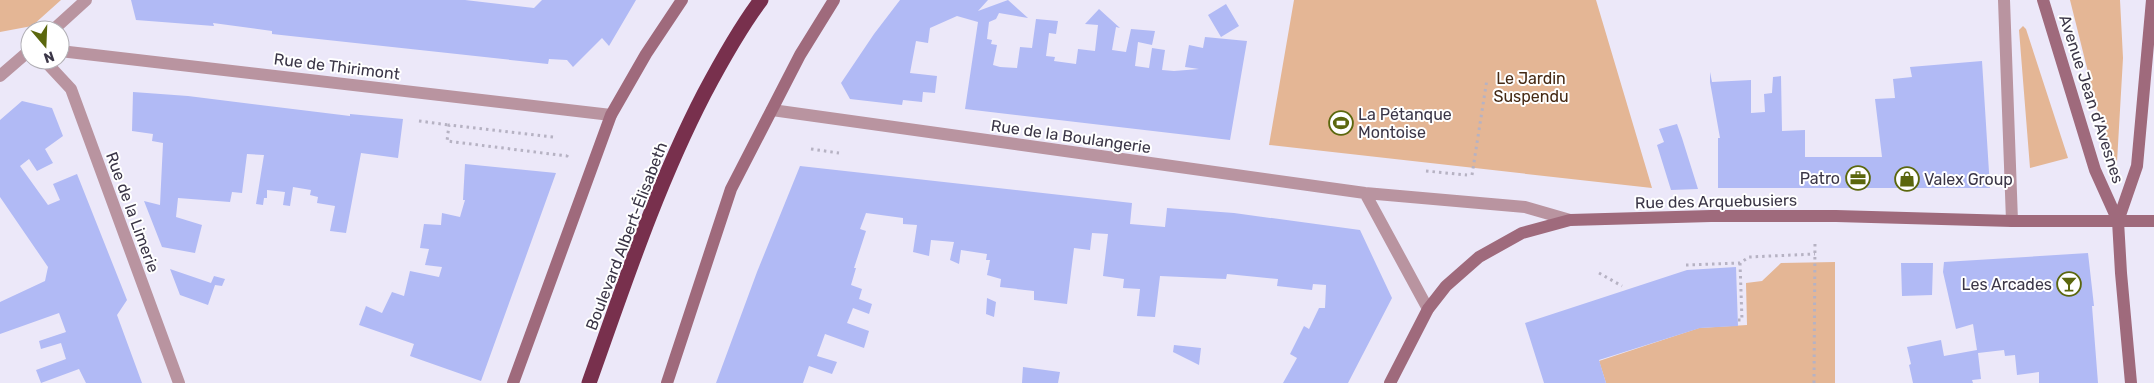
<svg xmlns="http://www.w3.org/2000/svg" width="2154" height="383" font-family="Rubik,sans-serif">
  <rect width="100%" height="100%" fill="#ece8f9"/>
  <path fill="#e4b695" d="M 0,0 L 61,0 L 32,26 L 0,32 Z
    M 1294,0 L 1596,0 L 1652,188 L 1269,145 Z
    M 2070,0 L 2120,0 L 2123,58 L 2117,162 L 2116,165 L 2113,166 L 2110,160 Z
    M 2023,26 L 2026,29 L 2068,158 L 2030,168 L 2019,30 Z
    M 1835,262 L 1835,383 L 1606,383 L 1599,361 L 1699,328 L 1747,325 L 1746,283 L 1762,281 L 1781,263 Z"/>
  <path fill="#b1baf5" d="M 131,0 L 465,0 L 534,8 L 542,0 L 636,0 L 609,46 L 602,38 L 573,67 L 567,60 L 549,59 L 548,64 L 272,34 L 272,31 L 213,23 L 214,26 L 136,20 Z
    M 900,0 L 988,0 L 978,11 L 1008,0 L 1028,18 L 999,13 L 996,19 L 989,22 L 987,39 L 992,40 L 991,44 L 997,45 L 993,65 L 1000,67 L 1017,68 L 1020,47 L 1032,48 L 1036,19 L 1058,21 L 1056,34 L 1049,33 L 1046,56 L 1055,57 L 1054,61 L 1076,64 L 1078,49 L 1095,51 L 1098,25 L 1085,24 L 1099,9 L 1120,28 L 1116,27 L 1112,50 L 1126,52 L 1131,29 L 1155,31 L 1152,45 L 1138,42 L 1135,66 L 1149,68 L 1152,48 L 1165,50 L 1162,70 L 1174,71 L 1199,69 L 1185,67 L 1189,45 L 1203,48 L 1205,37 L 1247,41 L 1230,140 L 965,109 L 978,22 L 957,16 L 930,28 L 928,43 L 916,41 L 910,73 L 937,76 L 935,93 L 923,92 L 922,102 L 903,100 L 902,105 L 850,99 L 841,83 L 874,34 Z
    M 1226,4 L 1239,26 L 1221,37 L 1208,15 Z
    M 1982,61 L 1990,188 L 1718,188 L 1718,138 L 1720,138 L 1710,82 L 1710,72 L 1712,82 L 1751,80 L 1751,113 L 1765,112 L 1764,94 L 1772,93 L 1773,77 L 1781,76 L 1782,131 L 1805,130 L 1805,157 L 1882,157 L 1875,99 L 1895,98 L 1893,79 L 1912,77 L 1910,67 Z
    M 133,92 L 188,96 L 350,116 L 350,114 L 403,119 L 398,158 L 361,153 L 346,233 L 330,231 L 335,206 L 317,203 L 318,197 L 310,195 L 311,190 L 293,187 L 290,206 L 283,205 L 285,192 L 267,190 L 267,198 L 264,198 L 263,205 L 256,204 L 264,155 L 247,154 L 242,193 L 232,192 L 230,202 L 178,198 L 176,217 L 202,225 L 195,253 L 162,247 L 144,201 L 160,205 L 163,143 L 152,141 L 153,134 L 132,131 Z
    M 22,101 L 52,108 L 63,136 L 45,149 L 53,163 L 37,171 L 29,159 L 20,166 L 48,205 L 60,200 L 53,184 L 77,174 L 127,300 L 117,315 L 142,383 L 86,383 L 79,369 L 41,383 L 36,370 L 66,359 L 61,343 L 41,349 L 39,341 L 66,332 L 59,313 L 0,334 L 0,302 L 45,281 L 48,267 L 0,197 L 0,120 Z
    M 1677,124 L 1682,138 L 1698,189 L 1671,190 L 1657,145 L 1664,142 L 1659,129 Z
    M 465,164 L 556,173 L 481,381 L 410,356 L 414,344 L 359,325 L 366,306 L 382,313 L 392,292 L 404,296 L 410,271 L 439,277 L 442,267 L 425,265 L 429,249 L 420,248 L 424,224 L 441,225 L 442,213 L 460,217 L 465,200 L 463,200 Z
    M 800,166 L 1132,203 L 1130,224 L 1165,227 L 1167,208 L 1234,213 L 1360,230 L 1392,298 L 1348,383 L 1283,383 L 1297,358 L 1290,354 L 1304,326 L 1309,329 L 1319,308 L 1325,308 L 1326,285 L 1313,284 L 1312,290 L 1277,286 L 1278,279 L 1227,274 L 1226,279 L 1160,276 L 1155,317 L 1137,316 L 1140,289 L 1123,288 L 1124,279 L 1103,276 L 1108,234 L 1092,233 L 1090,250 L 1074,248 L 1067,304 L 1034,300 L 1034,291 L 1000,287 L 1001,279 L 987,275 L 990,260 L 986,260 L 987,254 L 961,250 L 959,264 L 950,260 L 954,242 L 931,240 L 929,256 L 913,252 L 917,225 L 903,224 L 903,218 L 866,213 L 860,229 L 866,231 L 854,268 L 856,268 L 851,285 L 862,289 L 859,299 L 872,304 L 869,314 L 853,308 L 847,323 L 869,331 L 864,348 L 825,334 L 817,356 L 837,362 L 832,374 L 809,366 L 803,383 L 716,383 L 757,272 Z
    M 2088,253 L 2094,306 L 2092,306 L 2098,383 L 2039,383 L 2039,372 L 2017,375 L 2015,355 L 2005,356 L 2004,350 L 1978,353 L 1981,379 L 1972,380 L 1973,383 L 1913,383 L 1909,365 L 1911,364 L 1907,347 L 1941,340 L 1944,356 L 1977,350 L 1973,324 L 1956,329 L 1943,272 L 1944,262 Z
    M 1901,263 L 1933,263 L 1932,295 L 1902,296 Z
    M 1736,267 L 1738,326 L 1700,328 L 1599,360 L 1606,383 L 1544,383 L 1525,323 L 1687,270 Z
    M 170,269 L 211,283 L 214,276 L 225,279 L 222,286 L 215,285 L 208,305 L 180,295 Z
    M 987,298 L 996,302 L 994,317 L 986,314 Z
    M 1174,345 L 1201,348 L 1199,365 L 1173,352 Z
    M 1023,367 L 1060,372 L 1058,383 L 1022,383 Z"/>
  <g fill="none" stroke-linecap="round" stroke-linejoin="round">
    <path stroke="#b6b2c3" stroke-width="3" stroke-dasharray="2.5 4" stroke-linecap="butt" d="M 419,121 L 449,125
      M 553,137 L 449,125 L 447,141 L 567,156 L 568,154
      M 811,149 L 839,153
      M 1426,171 L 1467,175
      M 1472,175 L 1487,79
      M 1686,265 L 1740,263 L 1749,257 L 1815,254
      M 1599,273 L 1622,286
      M 1738,320 L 1742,320 L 1740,263
      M 1814,383 L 1815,241"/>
    <path stroke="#b994a0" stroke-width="12" d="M 2004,0 L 2012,221
      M 53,30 L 86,0
      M 60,51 L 611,115
      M 44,60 L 71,89 L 179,383
      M 0,76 L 30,50
      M 772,110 L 1365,193 L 1525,207 L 1570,220
      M 1365,193 L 1428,309"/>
    <path stroke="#9f6a7c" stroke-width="12" d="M 2043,0 L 2095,170 L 2118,221
      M 513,383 L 611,115 L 646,54 L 682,0
      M 667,383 L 731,189 L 800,55 L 834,0
      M 1390,383 L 1428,309 L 1446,286 L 1479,257 L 1522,233 L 1570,220 L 1711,216 L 1836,216 L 2012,221 L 2154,221
      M 2131,383 L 2121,273 L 2118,221 L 2137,166 L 2152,0"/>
    <path stroke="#78304d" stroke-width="15" d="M 589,383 C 624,285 656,187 704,94 C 721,62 739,29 761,0"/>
  </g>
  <defs>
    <g id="stadium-ring" transform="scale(1.25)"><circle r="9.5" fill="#fff" stroke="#5b670d" stroke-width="1.5"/><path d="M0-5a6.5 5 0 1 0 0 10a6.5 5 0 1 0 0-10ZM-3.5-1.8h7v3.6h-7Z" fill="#5b670d"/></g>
    <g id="office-ring" transform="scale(1.25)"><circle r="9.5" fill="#fff" stroke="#5b670d" stroke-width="1.5"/><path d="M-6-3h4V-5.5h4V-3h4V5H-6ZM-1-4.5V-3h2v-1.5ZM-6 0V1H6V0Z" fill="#5b670d"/></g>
    <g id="shop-ring" transform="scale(1.25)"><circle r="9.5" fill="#fff" stroke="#5b670d" stroke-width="1.5"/><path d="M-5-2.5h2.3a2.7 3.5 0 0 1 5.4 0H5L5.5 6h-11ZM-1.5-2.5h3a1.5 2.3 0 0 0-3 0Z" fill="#5b670d"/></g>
    <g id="bar-ring" transform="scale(1.25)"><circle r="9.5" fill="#fff" stroke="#5b670d" stroke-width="1.5"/><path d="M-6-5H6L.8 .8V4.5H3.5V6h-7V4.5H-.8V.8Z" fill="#5b670d"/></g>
  </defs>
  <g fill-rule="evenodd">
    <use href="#stadium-ring" x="1341" y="123"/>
    <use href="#office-ring" x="1858" y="178"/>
    <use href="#shop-ring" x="1907" y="179"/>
    <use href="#bar-ring" x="2069" y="284"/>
  </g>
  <g text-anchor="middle" stroke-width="4" stroke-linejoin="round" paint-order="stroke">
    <g font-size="16" fill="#3b3647" stroke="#fff">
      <text transform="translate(337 66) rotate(7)" y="6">Rue de Thirimont</text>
      <text transform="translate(2092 99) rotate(72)" y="6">Avenue Jean d'Avesnes</text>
      <text transform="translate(1071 136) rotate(8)" y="6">Rue de la Boulangerie</text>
      <text transform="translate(1716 201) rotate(-1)" y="6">Rue des Arquebusiers</text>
      <text transform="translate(133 212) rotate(70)" y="6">Rue de la Limerie</text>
      <text transform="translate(626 236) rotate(-69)" y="6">Boulevard Albert-Élisabeth</text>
    </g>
    <g font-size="16" fill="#452913" stroke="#fff">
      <text x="1531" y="84">Le Jardin<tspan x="1531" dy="18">Suspendu</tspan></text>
    </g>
    <g font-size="16" fill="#3b3647" stroke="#fff" text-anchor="start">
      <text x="1358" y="120">La Pétanque<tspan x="1358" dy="18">Montoise</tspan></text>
      <text x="1840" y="184" text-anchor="end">Patro</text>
      <text x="1924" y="185">Valex Group</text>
      <text x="2052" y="290" text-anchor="end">Les Arcades</text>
    </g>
  </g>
  <g transform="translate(45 45) rotate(161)"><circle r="24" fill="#ffffff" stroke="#b1afb5"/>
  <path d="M0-4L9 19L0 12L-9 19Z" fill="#5b670d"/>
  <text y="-8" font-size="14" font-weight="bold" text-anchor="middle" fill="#3b3647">N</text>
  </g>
</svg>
